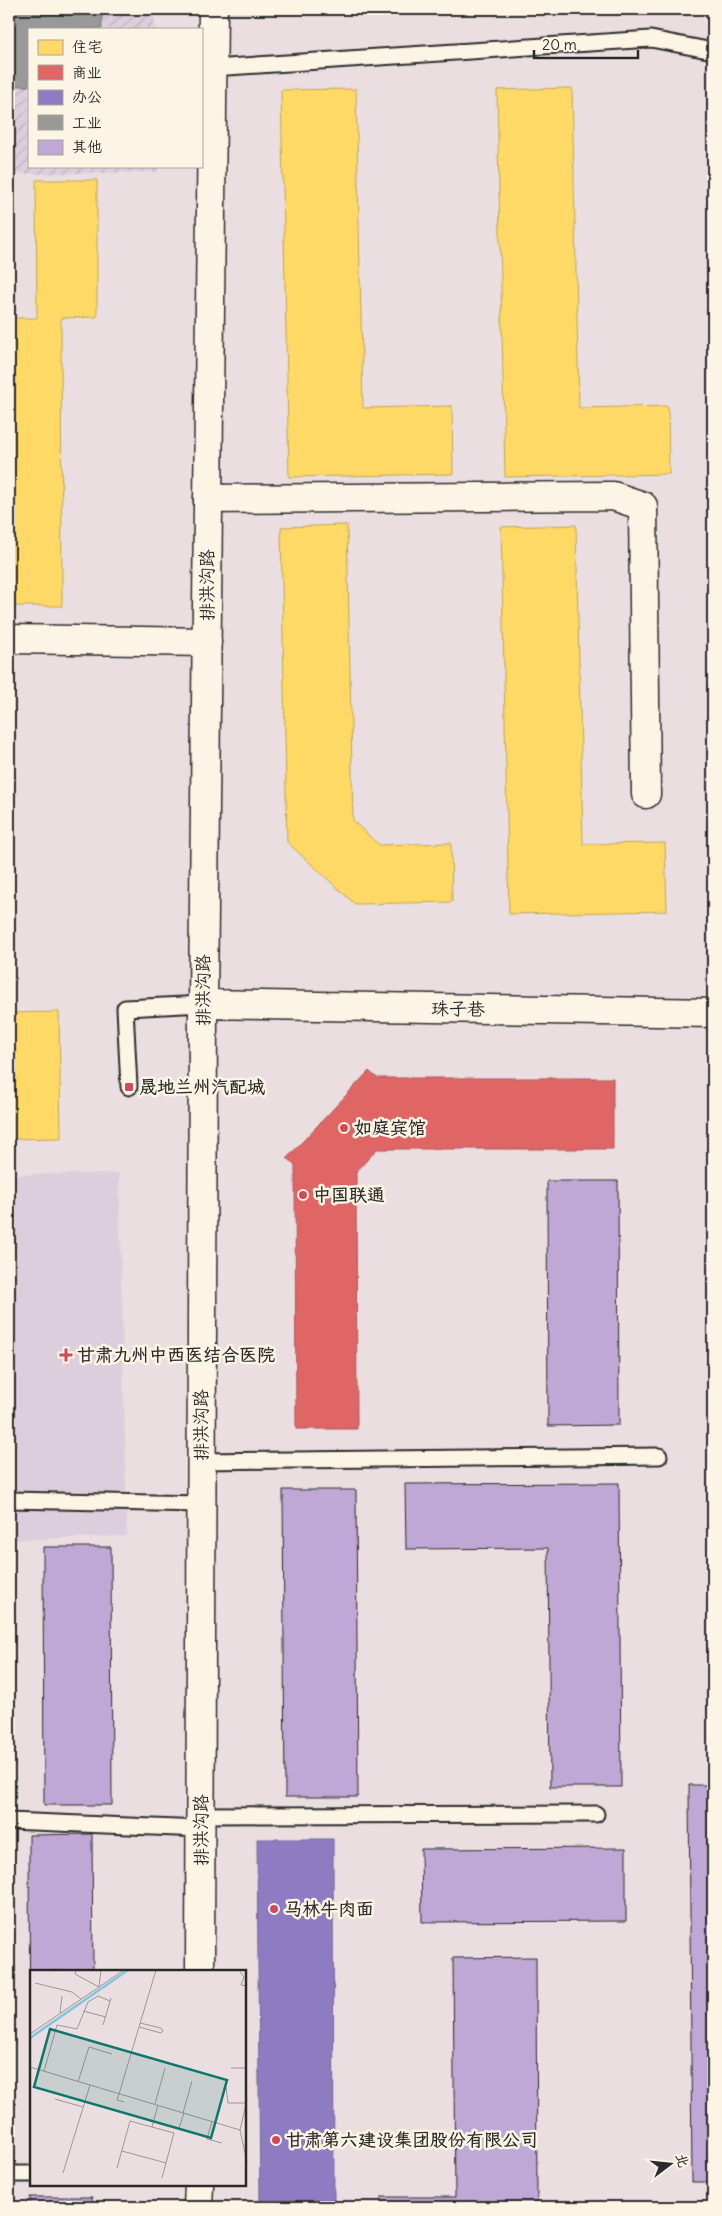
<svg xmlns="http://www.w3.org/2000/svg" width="722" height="2216" font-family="Delius,'LXGW WenKai TC',sans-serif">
  <defs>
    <pattern id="industrial-furrows" width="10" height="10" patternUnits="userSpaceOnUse" patternTransform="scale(1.25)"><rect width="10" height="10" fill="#ddcedd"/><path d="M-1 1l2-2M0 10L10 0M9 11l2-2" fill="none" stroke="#beb1be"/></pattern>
  </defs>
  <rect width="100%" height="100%" fill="#eadee0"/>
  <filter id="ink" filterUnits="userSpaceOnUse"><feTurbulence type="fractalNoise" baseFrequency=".02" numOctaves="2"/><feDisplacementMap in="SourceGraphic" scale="10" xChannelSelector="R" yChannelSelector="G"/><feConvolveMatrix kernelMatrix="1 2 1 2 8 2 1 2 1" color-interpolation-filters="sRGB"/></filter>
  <g filter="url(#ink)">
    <path fill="#ddcedd" d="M 119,1173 L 127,1536 L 9,1540 L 9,1175 Z"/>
    <path fill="url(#industrial-furrows)" d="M 9,9 L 154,9 L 155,29 L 29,29 L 29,166 L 158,166 L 158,172 L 9,174 Z"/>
    <path fill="#ffd966" stroke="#bfa554" d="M 572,88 L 579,408 L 668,406 L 669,474 L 505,477 L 497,90 Z
      M 356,89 L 363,408 L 452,406 L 453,474 L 289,477 L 281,90 Z
      M 36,180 L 97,180 L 97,317 L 61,318 L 62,606 L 9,606 L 9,318 L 37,318 Z
      M 347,525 L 353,821 L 379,845 L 451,843 L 452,902 L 355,904 L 287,842 L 281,527 Z
      M 576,525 L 583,844 L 665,843 L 667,911 L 509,914 L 501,527 Z
      M 59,1012 L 61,1138 L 9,1139 L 9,1013 Z"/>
    <path fill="#e06666" stroke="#aa5454" d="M 369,1071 L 377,1078 L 613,1078 L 613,1149 L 377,1149 L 356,1172 L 357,1429 L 296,1429 L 295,1165 L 287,1158 Z"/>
    <path fill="#8e7cc3" stroke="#706495" d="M 257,1839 L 333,1839 L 334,2207 L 260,2207 Z"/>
    <path fill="#999" stroke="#787878" d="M 9,9 L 102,9 L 102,29 L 29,29 L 29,86 L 9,86 Z"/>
    <path fill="#c0a8d6" stroke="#2b2b2b" d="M 547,1181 L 618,1181 L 619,1425 L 548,1426 Z
      M 619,1483 L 621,1787 L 550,1787 L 548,1548 L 406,1549 L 405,1484 Z
      M 283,1490 L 356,1490 L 358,1797 L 285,1797 Z
      M 43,1547 L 111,1547 L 112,1805 L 44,1805 Z
      M 689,1785 L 713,1785 L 713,2182 L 692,2182 Z
      M 92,1834 L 93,1971 L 31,1971 L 30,2090 L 29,1835 Z
      M 626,1848 L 626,1921 L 422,1922 L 421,1849 Z
      M 536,1957 L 537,2207 L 381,2207 L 381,2197 L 455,2197 L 453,1958 Z
      M 30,2197 L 92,2197 L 92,2207 L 30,2207 Z"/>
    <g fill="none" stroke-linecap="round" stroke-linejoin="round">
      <g stroke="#2b2b2b" stroke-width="19">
        <path id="lane" d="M 212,68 L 651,39 L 713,51
          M 129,1087 L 125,1008 L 203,1004
          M 201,1461 L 659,1456
          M 9,1500 L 201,1504
          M 200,1815 L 596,1814
          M 9,1821 L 201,1829
          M 9,2174 L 31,2174"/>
      </g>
      <g stroke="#2b2b2b" stroke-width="31">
        <path id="street" d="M 208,499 L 613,496 L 643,506 L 646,794
          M 9,639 L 207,642"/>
      </g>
      <g stroke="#2b2b2b" stroke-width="31">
        <path id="secondary" d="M 203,1004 L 713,1013
          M 200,1971 L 203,1004 L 213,9
          M 198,2207 L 199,2185"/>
      </g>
      <use href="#lane" stroke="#fcf5e5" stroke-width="15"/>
      <use href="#street" stroke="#fcf5e5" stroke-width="28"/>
      <use href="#secondary" stroke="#fcf5e5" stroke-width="28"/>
    </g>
  </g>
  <g fill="#d1495b" stroke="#fcf5e5" stroke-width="2">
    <rect x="124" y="1082" width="10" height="10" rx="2.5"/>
    <circle cx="344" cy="1128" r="5"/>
    <circle cx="303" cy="1195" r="5"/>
    <path d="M63.5 1347.5h5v5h5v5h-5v5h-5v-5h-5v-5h5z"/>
    <circle cx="274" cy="1909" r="5"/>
    <circle cx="276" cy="2140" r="5"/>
  </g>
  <g text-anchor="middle" stroke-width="5" stroke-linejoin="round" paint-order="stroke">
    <g font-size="18" fill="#2b2b2b" stroke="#fcf5e5">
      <text transform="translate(207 585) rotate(-90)" y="6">排洪沟路</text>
      <text transform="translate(203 990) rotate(-90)" y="6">排洪沟路</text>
      <text transform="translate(458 1009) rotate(1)" y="6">珠子巷</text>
      <text transform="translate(201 1425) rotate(-90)" y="6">排洪沟路</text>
      <text transform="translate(201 1830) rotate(-90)" y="6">排洪沟路</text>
    </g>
    <g font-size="18" font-weight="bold" fill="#2b2b2b" stroke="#fcf5e5" text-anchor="start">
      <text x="139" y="1093">晟地兰州汽配城</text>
      <text x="354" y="1134">如庭宾馆</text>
      <text x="313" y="1201">中国联通</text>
      <text x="77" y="1361">甘肃九州中西医结合医院</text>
      <text x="284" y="1915">马林牛肉面</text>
      <text x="286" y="2146">甘肃第六建设集团股份有限公司</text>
    </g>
  </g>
  <g transform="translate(30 1970)">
    <rect width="216" height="216" fill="#eadee0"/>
    <path fill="none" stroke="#80c6e1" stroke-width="2.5" d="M 0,68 L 98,0"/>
    <path fill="none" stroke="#9e9698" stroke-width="1" d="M 46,0 L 45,4 L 69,17M 210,2 L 214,7 L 211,15 L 217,16M 5,13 L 42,22 L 51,29M 69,17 L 71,0M 53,41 L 76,47M 30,43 L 32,26M 73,55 L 81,28M 109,57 L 131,63 L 133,61 L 131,58 L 110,53M 0,64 L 94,0M 0,97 L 210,160M 201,98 L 217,98M 14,101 L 27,55 L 47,59 L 58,32 L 68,26 L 80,31M 48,112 L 59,77 L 82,84M 196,117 L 198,133 L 216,133M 25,129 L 53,137M 217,130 L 210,160 L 217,192M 94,132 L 87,130 L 89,124 L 126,0M 125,134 L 135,98M 153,143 L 162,111M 182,151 L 177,169 L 192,173M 122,157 L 128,135M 149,158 L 154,143M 92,181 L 136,193M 87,198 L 100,151 L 144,163 L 132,208M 33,203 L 60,115"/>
    <path fill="#0f766e" fill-opacity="0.15" stroke="#0f766e" stroke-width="2.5" d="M 20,59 L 197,110 L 181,168 L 4,117 Z"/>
    <rect width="216" height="216" fill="none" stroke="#2b2b2b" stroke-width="2.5"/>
  </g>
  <rect width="722" height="2216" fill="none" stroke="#fcf5e5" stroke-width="30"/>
  <rect x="15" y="15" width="692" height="2186" fill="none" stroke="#2b2b2b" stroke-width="2" filter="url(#ink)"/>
  <rect x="28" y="28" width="175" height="140" fill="#fcf5e5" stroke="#a8a49b"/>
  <rect x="38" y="40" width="25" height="15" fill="#ffd966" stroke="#a8a49b"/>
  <text x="72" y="52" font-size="15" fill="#2b2b2b">住宅</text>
  <rect x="38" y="65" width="25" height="15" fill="#e06666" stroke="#a8a49b"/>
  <text x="72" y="78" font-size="15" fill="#2b2b2b">商业</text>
  <rect x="38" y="90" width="25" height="15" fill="#8e7cc3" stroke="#a8a49b"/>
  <text x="72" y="102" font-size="15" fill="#2b2b2b">办公</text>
  <rect x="38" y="115" width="25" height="15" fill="#999999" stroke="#a8a49b"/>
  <text x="72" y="128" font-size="15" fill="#2b2b2b">工业</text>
  <rect x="38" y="140" width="25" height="15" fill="#c0a8d6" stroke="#a8a49b"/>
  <text x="72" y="152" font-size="15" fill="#2b2b2b">其他</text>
  <g transform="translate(670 2164) rotate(74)" stroke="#fcf5e5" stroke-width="4" paint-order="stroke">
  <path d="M0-4L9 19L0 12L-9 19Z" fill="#2b2b2b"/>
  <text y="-8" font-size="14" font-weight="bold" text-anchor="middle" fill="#2b2b2b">北</text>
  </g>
  <path d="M534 50v8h104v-8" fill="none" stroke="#2b2b2b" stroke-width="2.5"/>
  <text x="542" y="50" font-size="15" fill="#2b2b2b" stroke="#fcf5e5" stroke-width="4" paint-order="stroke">20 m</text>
</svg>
